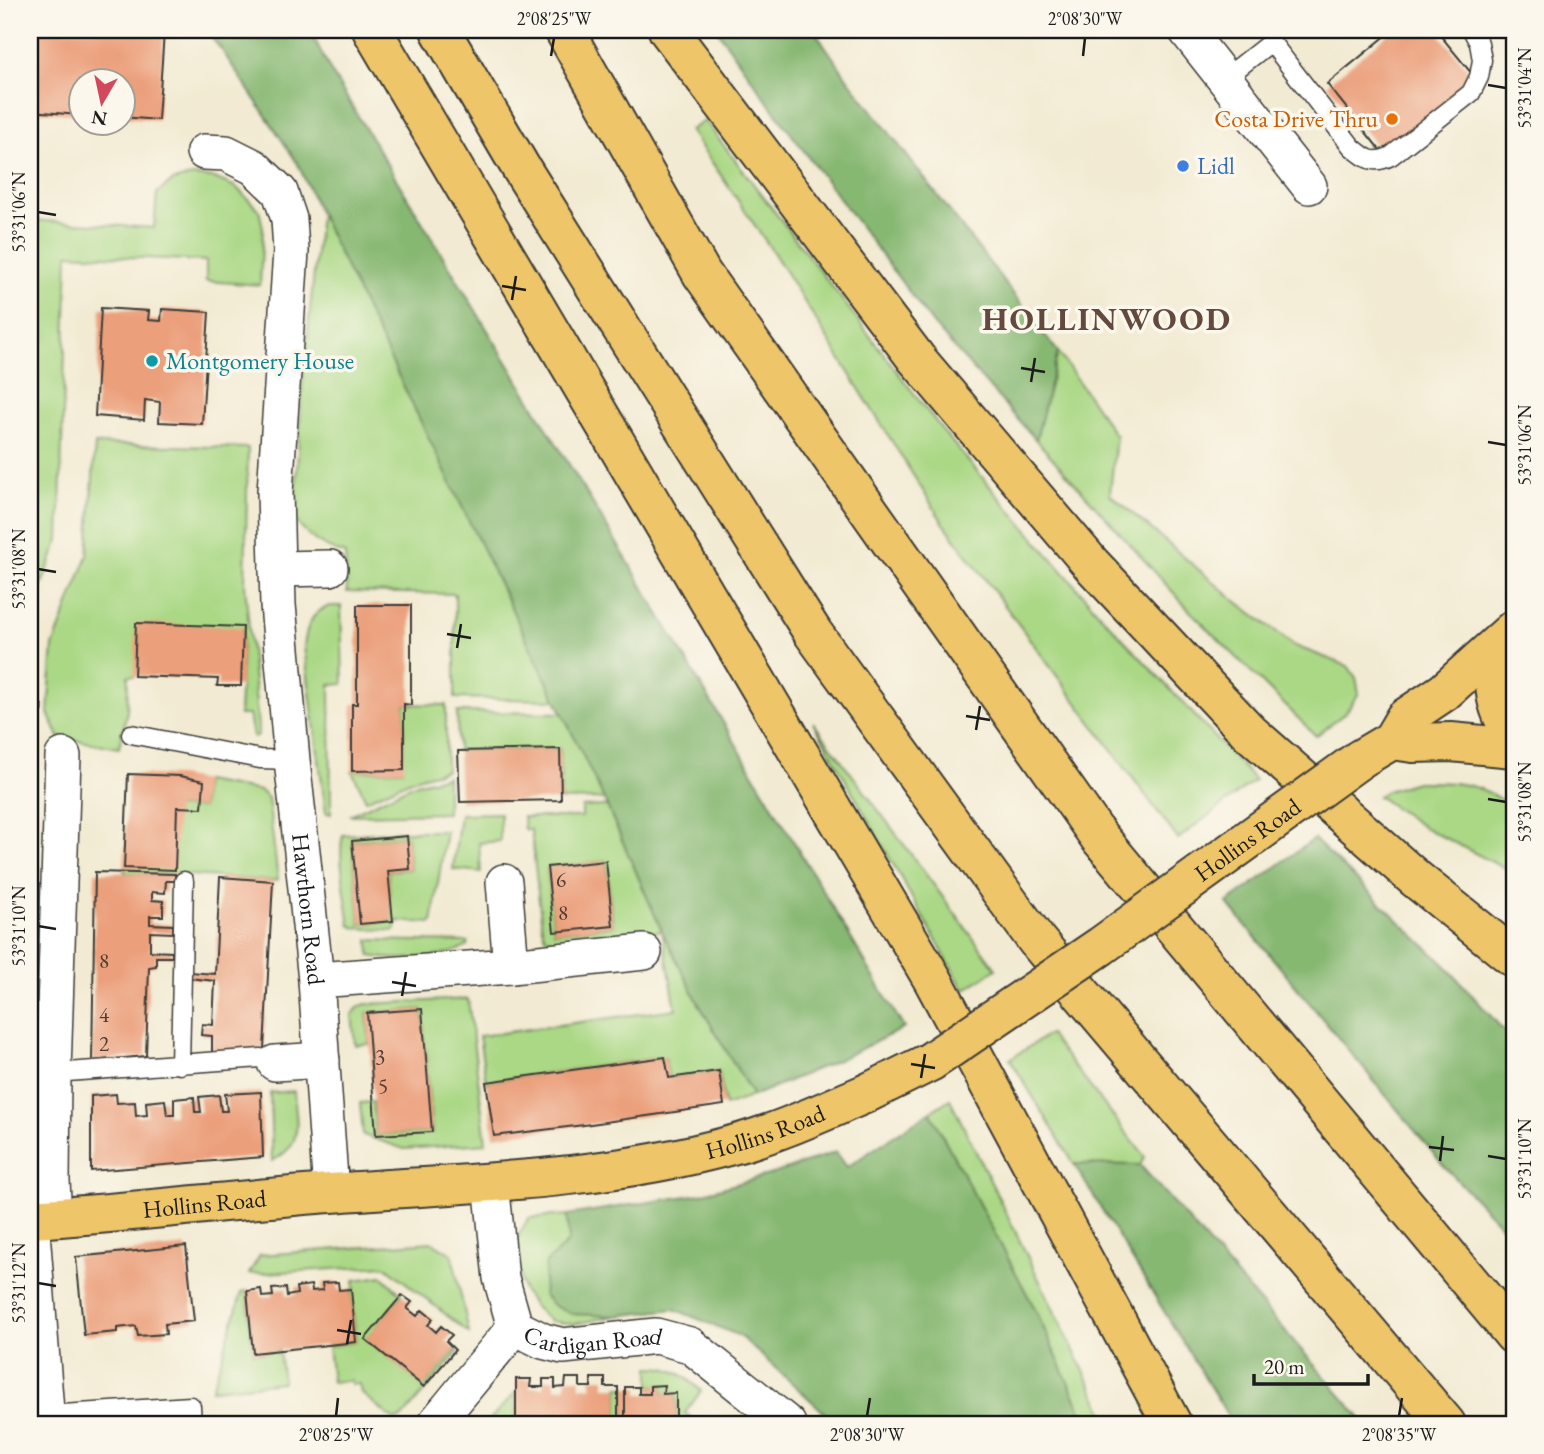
<svg xmlns="http://www.w3.org/2000/svg" width="1544" height="1454" font-family="'EB Garamond',serif">
  <rect width="100%" height="100%" fill="#fbf7ec"/>
  <filter id="ink" filterUnits="userSpaceOnUse"><feTurbulence type="fractalNoise" baseFrequency=".0143" numOctaves="2"/><feDisplacementMap in="SourceGraphic" scale="14" xChannelSelector="R" yChannelSelector="G"/><feConvolveMatrix kernelMatrix="1 2 1 2 8 2 1 2 1" color-interpolation-filters="sRGB"/></filter>
  <filter id="wash" filterUnits="userSpaceOnUse"><feTurbulence type="fractalNoise" baseFrequency=".00686" numOctaves="4" result="noise"/><feDisplacementMap in="SourceGraphic" scale="28" xChannelSelector="R" yChannelSelector="G"/><feGaussianBlur stdDeviation="1.57" result="paint"/><feColorMatrix in="noise" values="0 0 0 0 0 0 0 0 0 0 0 0 0 0 0 0 0 1.4 0 .05"/><feComposite in="paint" operator="in"/></filter>
  <g filter="url(#wash)">
    <rect width="100%" height="100%" fill="#f2ead2"/>
    <path fill="#aad885" stroke="#637a50" stroke-width="2" fill-rule="evenodd" d="M 705,121 L 946,435 L 1096,610 L 1255,780 L 1178,839 L 942,521 L 775,255 L 690,130 Z
      M 193,176 L 214,178 L 236,187 L 259,210 L 263,228 L 260,285 L 206,281 L 206,261 L 68,254 L 59,540 L 37,597 L 30,608 L 30,220 L 154,228 L 157,193 L 173,181 Z
      M 320,214 L 556,700 L 455,698 L 455,594 L 347,592 L 345,554 C 320,546 310,539 294,519 L 302,389 Z
      M 1058,352 L 1116,436 L 1110,494 L 1232,598 L 1295,646 L 1348,666 L 1356,678 L 1359,693 L 1346,712 L 1316,736 L 1190,611 L 1036,440 Z
      M 95,444 L 248,448 L 245,584 L 258,727 L 258,736 L 255,737 L 253,736 L 249,715 L 239,715 L 243,628 L 134,676 L 128,676 L 127,711 L 119,748 L 59,737 L 48,713 L 53,646 L 88,555 Z
      M 330,606 L 341,606 L 343,684 L 330,685 L 331,814 L 326,813 L 304,647 C 306,629 310,612 330,606 Z
      M 404,704 L 446,705 L 446,770 L 413,779 L 366,800 L 352,771 L 403,770 Z
      M 457,712 L 563,713 L 604,799 L 561,800 L 560,749 L 458,751 Z
      M 813,722 L 996,969 L 964,990 Z
      M 447,776 L 447,813 L 350,815 L 412,785 Z
      M 204,781 L 260,791 L 268,798 L 278,880 L 273,881 L 192,875 L 125,873 L 124,868 L 177,807 L 202,808 Z
      M 1416,782 C 1443,782 1475,781 1498,798 C 1504,802 1509,808 1514,813 L 1514,873 L 1423,827 L 1378,796 L 1387,791 Z
      M 607,806 L 662,931 L 700,1006 L 753,1096 L 725,1106 L 719,1071 L 669,1078 L 665,1057 L 486,1082 L 479,1036 L 676,1009 L 662,931 L 554,941 L 545,937 L 542,928 L 531,830 L 524,829 L 523,817 L 582,817 L 582,807 ZM 606,861 L 613,926 L 554,932 L 547,868 Z
      M 500,813 L 500,841 L 479,843 L 481,872 L 453,869 L 460,814 Z
      M 407,831 L 446,831 L 432,923 L 397,921 L 395,931 L 356,928 L 350,925 C 347,903 337,856 343,835 ZM 407,836 L 410,869 L 388,871 L 392,921 L 360,924 L 352,841 Z
      M 369,940 L 468,942 L 467,946 C 443,960 396,961 370,956 Z
      M 468,999 L 486,1143 L 404,1149 L 363,1135 L 360,1103 L 373,1102 L 376,1135 L 432,1132 L 422,1009 L 367,1013 L 369,1044 L 355,1045 L 352,1014 L 360,1006 L 366,1004 Z
      M 1049,1034 L 1145,1157 L 1140,1165 L 1074,1164 L 1010,1059 Z
      M 294,1091 C 296,1123 305,1144 272,1161 L 270,1093 Z
      M 950,1099 L 1110,1424 L 1087,1424 L 1035,1309 L 930,1112 Z
      M 567,1215 L 569,1241 L 546,1263 L 572,1314 L 616,1316 L 574,1324 L 550,1321 L 534,1306 L 523,1290 L 516,1256 L 519,1235 L 529,1218 Z
      M 432,1242 L 452,1254 L 469,1333 L 385,1266 L 249,1274 L 260,1255 Z
      M 382,1276 L 402,1295 L 366,1339 L 424,1386 L 455,1350 L 458,1352 L 403,1417 L 397,1420 L 393,1419 L 361,1393 L 359,1384 L 351,1384 L 351,1380 L 332,1382 L 328,1346 L 356,1342 L 351,1289 L 355,1289 L 354,1280 Z
      M 247,1291 L 253,1353 L 279,1351 L 283,1382 L 212,1389 L 242,1292 Z
      M 650,1367 C 672,1366 686,1376 701,1391 L 685,1413 L 699,1424 L 676,1424 L 676,1394 L 663,1394 L 663,1385 L 650,1386 Z
      M 618,1387 L 625,1387 L 625,1424 L 618,1424 Z
      M 516,1392 L 516,1424 L 486,1424 Z"/>
    <path fill="#87b872" stroke="#526a47" stroke-width="2" d="M 205,30 L 310,30 L 330,70 L 627,560 L 904,1028 L 838,1060 L 753,1096 L 700,1006 L 662,931 L 604,799 L 320,214 L 298,164 L 221,49 Z
      M 717,30 L 814,30 L 848,79 L 1058,352 L 1036,440 L 933,324 L 772,108 Z
      M 1314,839 L 1445,965 L 1514,1042 L 1514,1239 L 1444,1166 L 1227,903 Z
      M 930,1112 L 1035,1309 L 1087,1424 L 837,1424 L 740,1336 L 674,1309 L 616,1316 L 572,1314 L 554,1306 L 543,1295 L 546,1263 L 569,1241 L 567,1215 L 700,1194 L 779,1172 L 836,1152 L 847,1167 Z
      M 1074,1164 L 1140,1165 L 1366,1424 L 1233,1424 Z"/>
    <g id="blocks">
      <path fill="#eb9f7a" d="M 30,30 L 126,30 L 164,32 L 158,120 L 122,117 L 122,80 L 80,80 L 80,115 L 30,111 Z
        M 1393,30 L 1436,30 L 1477,80 L 1384,155 L 1327,84 Z
        M 101,308 L 149,311 L 148,320 L 161,321 L 162,309 L 209,312 L 202,424 L 159,422 L 160,402 L 145,400 L 144,420 L 95,416 Z
        M 357,605 L 411,605 L 411,705 L 404,704 L 404,770 L 352,771 L 352,704 L 357,704 Z
        M 136,623 L 243,627 L 241,686 L 217,686 L 218,679 L 134,676 Z
        M 560,749 L 561,800 L 460,802 L 458,751 Z
        M 128,774 L 180,776 L 204,781 L 202,808 L 177,807 L 175,870 L 124,868 Z
        M 407,836 L 410,869 L 388,871 L 393,921 L 360,924 L 352,841 Z
        M 606,861 L 613,926 L 554,932 L 547,867 Z
        M 95,872 L 175,874 L 175,881 L 166,881 L 165,893 L 152,892 L 152,900 L 163,901 L 163,916 L 150,916 L 150,924 L 173,925 L 173,933 L 150,932 L 150,951 L 172,952 L 172,957 L 156,957 L 156,966 L 149,967 L 146,1056 L 92,1061 Z
        M 220,877 L 273,881 L 264,1049 L 212,1053 L 212,1036 L 201,1035 L 202,1024 L 213,1025 L 215,981 L 189,978 L 189,972 L 215,974 Z
        M 422,1009 L 432,1132 L 376,1135 L 367,1013 Z
        M 665,1057 L 669,1078 L 719,1071 L 724,1105 L 584,1125 L 494,1136 L 486,1082 Z
        M 261,1092 L 263,1157 L 91,1171 L 91,1096 L 116,1094 L 117,1103 L 135,1102 L 136,1116 L 147,1115 L 146,1102 L 165,1100 L 167,1115 L 174,1115 L 174,1099 L 194,1097 L 195,1112 L 201,1112 L 199,1097 L 219,1095 L 221,1111 L 227,1111 L 225,1094 Z
        M 186,1246 L 194,1321 L 165,1324 L 166,1334 L 138,1336 L 136,1326 L 117,1328 L 117,1332 L 84,1335 L 76,1257 Z
        M 338,1282 L 339,1290 L 351,1289 L 356,1342 L 253,1353 L 247,1291 L 261,1289 L 262,1297 L 273,1296 L 272,1289 L 286,1288 L 287,1296 L 297,1294 L 296,1287 L 311,1285 L 312,1291 L 323,1290 L 322,1283 Z
        M 402,1295 L 412,1302 L 407,1308 L 417,1316 L 422,1310 L 433,1319 L 428,1325 L 436,1332 L 441,1326 L 452,1335 L 446,1341 L 455,1350 L 424,1387 L 365,1339 Z
        M 566,1378 L 580,1378 L 580,1387 L 591,1387 L 591,1378 L 605,1378 L 605,1387 L 618,1387 L 618,1424 L 516,1424 L 516,1379 L 531,1379 L 530,1387 L 543,1387 L 543,1379 L 555,1379 L 555,1388 L 565,1387 Z
        M 664,1385 L 663,1394 L 676,1393 L 676,1424 L 625,1424 L 625,1387 L 639,1387 L 639,1394 L 650,1394 L 650,1386 Z
        M 147,1418 L 148,1424 L 95,1424 L 95,1422 Z"/>
    </g>
  </g>
  <g filter="url(#ink)">
    <use href="#blocks" fill-opacity="0" stroke="#3c3b37" stroke-width="2"/>
    <g fill="none" stroke-linecap="round" stroke-linejoin="round">
      <g stroke="#3c3b37" stroke-width="21">
        <path id="lane" d="M 1224,79 L 1271,42 L 1352,147 C 1366,159 1373,165 1391,156 L 1471,93 L 1479,77 L 1482,60 L 1479,43 L 1472,30
          M 30,708 L 33,709
          M 131,734 L 260,759 L 292,760
          M 180,1065 L 184,881
          M 30,1074 L 53,1073 L 261,1058 L 275,1063
          M 46,1415 L 191,1406 L 192,1424"/>
      </g>
      <g stroke="#3c3b37" stroke-width="38">
        <g id="street">
          <path d="M 1186,30 L 1309,186"/>
          <path id="s1" d="M 204,152 L 226,153 L 254,167 L 280,192 L 289,219 L 291,251 L 275,492 L 278,605 L 292,760 L 316,980 L 331,1193"/>
          <path d="M 277,569 L 330,568"/>
          <path d="M 504,882 L 511,966"/>
          <path d="M 316,980 L 511,966 L 644,952"/>
          <path d="M 275,1063 L 322,1060"/>
          <path id="s2" d="M 491,1183 L 501,1278 L 515,1327 L 543,1341 L 563,1346 L 656,1336 L 690,1345 L 788,1424"/>
          <path d="M 54,1218 L 52,1181 L 53,1073 L 63,756"/>
          <path d="M 31,1219 L 47,1424"/>
          <path d="M 435,1424 L 515,1327"/>
        </g>
      </g>
      <g stroke="#3c3b37" stroke-width="42">
        <g id="primary">
          <path d="M 1509,635 C 1489,670 1491,703 1514,736"/>
          <path d="M 1392,740 L 1413,743 L 1451,742 L 1514,748"/>
          <path d="M 1360,759 L 1392,740 L 1405,718 L 1444,692 L 1514,629"/>
          <path id="s3" d="M 30,1219 C 130,1213 231,1200 331,1193 C 465,1183 602,1181 732,1145 C 778,1133 822,1112 865,1094"/>
        </g>
      </g>
      <g stroke="#3c3b37" stroke-width="42">
        <path id="highway" d="M 372,30 L 933,980 L 1172,1424
          M 440,30 L 521,168 L 813,633 L 1037,941 L 1446,1424
          M 564,30 L 702,274 L 1099,837 L 1514,1335
          M 668,30 L 916,358 L 1092,565 L 1249,732 L 1416,879 L 1514,958"/>
      </g>
      <use href="#lane" stroke="#fff" stroke-width="18"/>
      <use href="#street" stroke="#fff" stroke-width="35"/>
      <use href="#primary" stroke="#eec569" stroke-width="38"/>
      <use href="#highway" stroke="#eec569" stroke-width="38"/>
      <g stroke="#3c3b37" stroke-width="42" stroke-linecap="butt">
        <g id="primary-bridge">
          <path id="s4" d="M 865,1094 L 930,1062 L 1101,946 L 1360,759"/>
        </g>
      </g>
      <use href="#primary-bridge" stroke="#eec569" stroke-width="38"/>
    </g>
  </g>
  <path fill="none" stroke="#1c1c1c" stroke-width="2.5" d="M 551,56 L 554,38M 1083,56 L 1085,38M 1488,85 L 1506,88M 38,212 L 56,215M 502,286 L 526,290M 512,300 L 516,276M 1021,368 L 1045,372M 1031,382 L 1035,358M 1488,442 L 1506,445M 38,569 L 56,572M 447,634 L 471,638M 457,648 L 461,624M 966,716 L 990,720M 976,730 L 980,706M 1488,799 L 1506,802M 38,926 L 56,929M 392,982 L 416,986M 402,996 L 406,972M 911,1064 L 935,1068M 921,1078 L 925,1054M 1429,1147 L 1454,1150M 1488,1156 L 1506,1159M 1440,1161 L 1443,1136M 38,1283 L 56,1286M 337,1330 L 361,1334M 347,1344 L 351,1320M 336,1416 L 338,1398M 867,1416 L 870,1398M 1399,1416 L 1402,1398"/>
  <circle fill="#e8710a" stroke="#fbf7ec" stroke-width="2.5" cx="1392" cy="119" r="7"/>
  <circle fill="#3f7fe0" stroke="#fbf7ec" stroke-width="2.5" cx="1183" cy="166" r="7"/>
  <circle fill="#0f9aa8" stroke="#fbf7ec" stroke-width="2.5" cx="152" cy="361" r="7"/>
  <g text-anchor="middle" stroke-width="7" stroke-linejoin="round" paint-order="stroke">
    <g font-size="21" fill="#503d34">
      <text x="561" y="887">6</text>
      <text x="563" y="920">8</text>
      <text x="104" y="968">8</text>
      <text x="104" y="1022">4</text>
      <text x="104" y="1051">2</text>
      <text x="380" y="1064">3</text>
      <text x="383" y="1093">5</text>
    </g>
    <g font-size="24" fill="#c56008" stroke="#fbf7ec" text-anchor="end">
      <text x="1378" y="127">Costa Drive Thru</text>
    </g>
    <g font-size="24" fill="#366cbe" stroke="#fbf7ec" text-anchor="start">
      <text x="1197" y="174">Lidl</text>
    </g>
    <g font-size="24" fill="#0d838f" stroke="#fbf7ec" text-anchor="start">
      <text x="166" y="369">Montgomery House</text>
    </g>
    <g font-size="24" fill="#1c1c1c" stroke="#fbf7ec">
      <text dy="8" stroke="none"><textPath href="#s4" startOffset="460">Hollins Road</textPath></text>
      <text dy="8" stroke="none"><textPath href="#s1" startOffset="810">Hawthorn Road</textPath></text>
      <text dy="8" stroke="none"><textPath href="#s3" startOffset="742">Hollins Road</textPath></text>
      <text dy="8" stroke="none"><textPath href="#s3" startOffset="175">Hollins Road</textPath></text>
      <text dy="8" stroke="none"><textPath href="#s2" startOffset="228">Cardigan Road</textPath></text>
    </g>
    <g font-size="32" font-weight="bold" letter-spacing="2" fill="#644a3d" stroke="#fbf7ec">
      <text x="1107" y="330">HOLLINWOOD</text>
    </g>
  </g>
  <rect width="1544" height="1454" fill="none" stroke="#fbf7ec" stroke-width="77"/>
  <g transform="translate(102 102) rotate(189)"><circle r="33" fill="#fbf7ec" stroke="#a29f99" stroke-width="2"/>
  <path d="M0-5L12 26L0 18L-12 26Z" fill="#d1495b"/>
  <text y="-10" font-size="19" font-weight="bold" text-anchor="middle" fill="#1c1c1c">N</text>
  </g>
  <path d="M1254 1374v10h114v-10" fill="none" stroke="#1c1c1c" stroke-width="3.5"/>
  <text x="1264" y="1374" font-size="21" fill="#1c1c1c" stroke="#fbf7ec" stroke-width="5" paint-order="stroke">20 m</text>
  <rect x="38" y="38" width="1468" height="1378" fill="none" stroke="#1c1c1c" stroke-width="2.5"/>
  <g font-size="18" text-anchor="middle" fill="#1c1c1c">
    <text x="554" y="25">2°08'25"W</text>
    <text x="1085" y="25">2°08'30"W</text>
    <text transform="translate(1525 88) rotate(-90)" y="6">53°31'04"N</text>
    <text transform="translate(19 212) rotate(-90)" y="6">53°31'06"N</text>
    <text transform="translate(1525 445) rotate(-90)" y="6">53°31'06"N</text>
    <text transform="translate(19 569) rotate(-90)" y="6">53°31'08"N</text>
    <text transform="translate(1525 802) rotate(-90)" y="6">53°31'08"N</text>
    <text transform="translate(19 926) rotate(-90)" y="6">53°31'10"N</text>
    <text transform="translate(1525 1159) rotate(-90)" y="6">53°31'10"N</text>
    <text transform="translate(19 1283) rotate(-90)" y="6">53°31'12"N</text>
    <text x="336" y="1441">2°08'25"W</text>
    <text x="867" y="1441">2°08'30"W</text>
    <text x="1399" y="1441">2°08'35"W</text>
  </g>
</svg>
